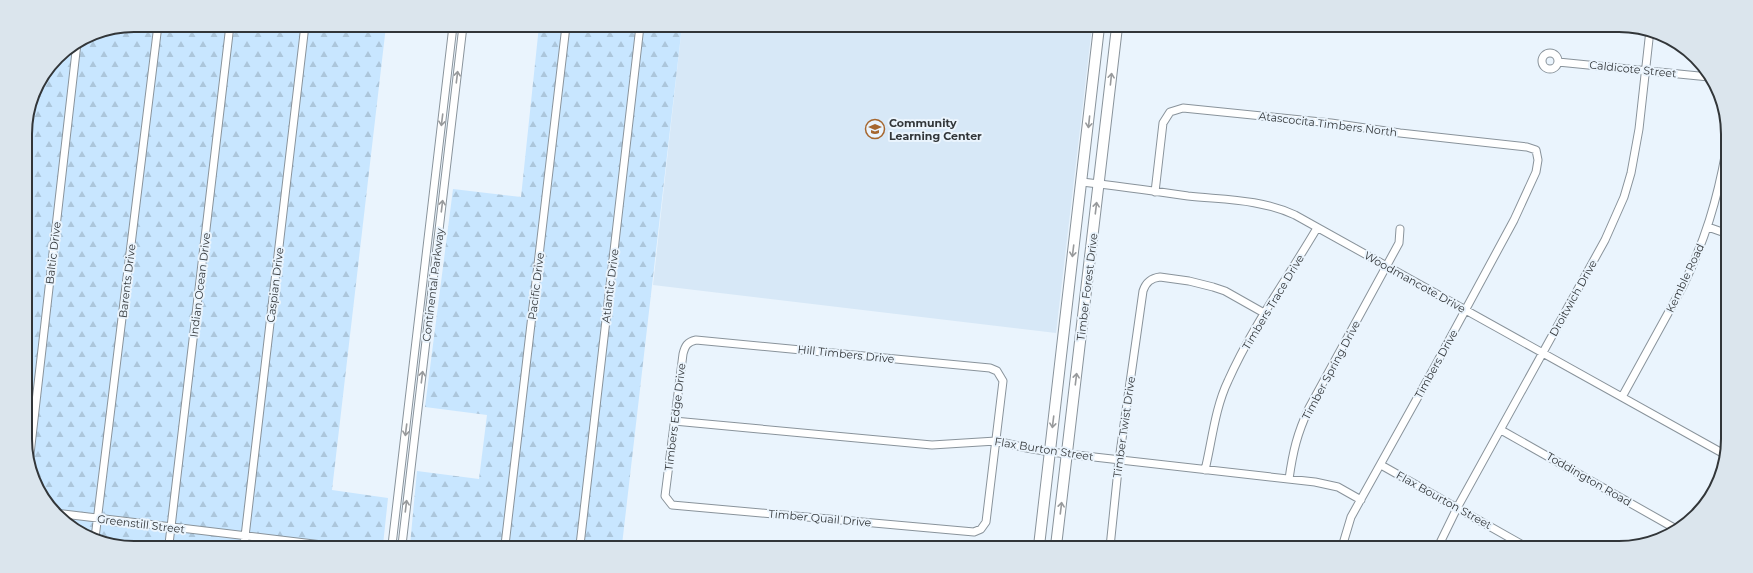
<svg xmlns="http://www.w3.org/2000/svg" width="1753" height="573" font-family="Montserrat,sans-serif">
  <defs>
    <pattern id="forest-firs" width="22" height="20" patternUnits="userSpaceOnUse"><rect width="22" height="20" fill="#c8e6ff"/><path d="M5 1l3.5 6h-7zM16 11l3.5 6h-7z" fill="#acc6db"/></pattern>
  </defs>
  <rect width="100%" height="100%" fill="#eaf4fd"/>
  <path fill="#d7e8f7" d="M 682,26 L 1092,27 L 1056,333 L 653,285 Z"/>
  <path fill="url(#forest-firs)" d="M 134,25 L 386,26 L 332,490 L 388,498 L 383,545 L 105,544 L 52,511 L 27,460 L 25,137 L 27,118 L 33,92 L 57,57 L 92,33 Z
    M 539,26 L 682,26 L 622,545 L 410,545 L 417,471 L 479,479 L 487,415 L 425,407 L 453,189 L 521,197 Z"/>
  <g fill="none" stroke-linecap="round" stroke-linejoin="round">
    <g stroke="#89939b" stroke-width="9">
      <path id="minor" d="M1542 61a8 8 0 1 1 16 0a8 8 0 1 1-16 0Z
        M 1558,62 L 1709,77
        M 1082,182 C 1117,186 1153,191 1188,196 C 1226,200 1260,199 1295,215 L 1724,454
        M 1155,192 L 1163,123 L 1170,112 L 1183,108 L 1331,123 L 1400,133 L 1527,147 L 1536,150 L 1538,160 L 1536,172 L 1514,220 L 1434,368 L 1351,517 L 1342,547
        M 1708,227 L 1725,233
        M 696,340 L 990,368 L 997,371 L 1003,381 L 986,522 L 981,529 L 974,532 L 672,505 L 665,496 L 683,354 C 685,346 687,342 696,340 Z
        M 1622,397 L 1683,286 C 1705,240 1717,201 1726,151
        M 674,421 L 932,445 L 996,441 L 1027,448 L 1050,452 L 1315,482 L 1338,487 L 1361,500
        M 1501,430 L 1676,529
        M 29,463 L 77,43
        M 1381,465 L 1528,548
        M 1205,470 C 1212,441 1215,408 1228,381 C 1252,327 1287,279 1317,228
        M 1289,479 C 1293,451 1297,434 1309,408 L 1399,243 L 1400,229
        M 55,513 L 322,545
        M 95,538 L 158,25
        M 169,544 L 230,25
        M 244,545 L 305,25
        M 392,545 L 453,26
        M 402,545 L 463,26
        M 505,545 L 566,26
        M 580,545 L 640,26
        M 1110,547 L 1119,460 L 1143,291 C 1146,282 1151,278 1160,277 L 1189,281 L 1213,287 L 1225,291 L 1264,313
        M 1438,547 L 1457,508 L 1605,240 L 1624,197 L 1631,173 L 1639,129 L 1650,30"/>
    </g>
    <g stroke="#89939b" stroke-width="12">
      <path id="secondary" d="M 1039,546 L 1099,27
        M 1056,546 L 1117,27"/>
    </g>
    <use href="#minor" stroke="#fff" stroke-width="7"/>
    <use href="#secondary" stroke="#fff" stroke-width="10"/>
  </g>
  <defs><path id="oneway-shaft" d="M-6 0H5M1.5-3L5.5 0L1.5 3" fill="none" stroke-width="1.6" stroke-linecap="round" stroke-linejoin="round"/></defs>
  <g stroke="#989a9c">
    <use href="#oneway-shaft" transform="translate(457 77) rotate(-83)"/>
    <use href="#oneway-shaft" transform="translate(1111 79) rotate(-84)"/>
    <use href="#oneway-shaft" transform="translate(442 120) rotate(97)"/>
    <use href="#oneway-shaft" transform="translate(1089 122) rotate(96)"/>
    <use href="#oneway-shaft" transform="translate(442 206) rotate(-83)"/>
    <use href="#oneway-shaft" transform="translate(1096 208) rotate(-83)"/>
    <use href="#oneway-shaft" transform="translate(1073 251) rotate(97)"/>
    <use href="#oneway-shaft" transform="translate(422 377) rotate(-83)"/>
    <use href="#oneway-shaft" transform="translate(1076 379) rotate(-83)"/>
    <use href="#oneway-shaft" transform="translate(1053 422) rotate(97)"/>
    <use href="#oneway-shaft" transform="translate(406 430) rotate(97)"/>
    <use href="#oneway-shaft" transform="translate(406 506) rotate(-83)"/>
    <use href="#oneway-shaft" transform="translate(1061 508) rotate(-83)"/>
  </g>
  <defs>
    <g id="school-ring" transform="scale(1)"><circle r="9.5" fill="#eaf4fd" stroke="#a6662e" stroke-width="1.5"/><path d="M0-5L7-2L0 1L-7-2ZM-4 1L0 2.5L4 1V4Q0 6-4 4Z" fill="#a6662e"/></g>
  </defs>
  <g fill-rule="evenodd">
    <use href="#school-ring" x="875" y="129"/>
  </g>
  <g text-anchor="middle" stroke-width="4" stroke-linejoin="round" paint-order="stroke">
    <g font-size="11" fill="#323639" stroke="#eaf4fd">
      <text transform="translate(1633 69) rotate(6)" y="4">Caldicote Street</text>
      <text transform="translate(1328 124) rotate(7)" y="4">Atascocita Timbers North</text>
      <text transform="translate(53 253) rotate(-83)" y="4">Baltic Drive</text>
      <text transform="translate(1685 278) rotate(-65)" y="4">Kemble Road</text>
      <text transform="translate(127 281) rotate(-83)" y="4">Barents Drive</text>
      <text transform="translate(1415 282) rotate(29)" y="4">Woodmancote Drive</text>
      <text transform="translate(200 285) rotate(-83)" y="4">Indian Ocean Drive</text>
      <text transform="translate(275 285) rotate(-83)" y="4">Caspian Drive</text>
      <text transform="translate(433 285) rotate(-83)" y="4">Continental Parkway</text>
      <text transform="translate(536 286) rotate(-83)" y="4">Pacific Drive</text>
      <text transform="translate(610 286) rotate(-83)" y="4">Atlantic Drive</text>
      <text transform="translate(1087 287) rotate(-83)" y="4">Timber Forest Drive</text>
      <text transform="translate(1573 298) rotate(-61)" y="4">Droitwich Drive</text>
      <text transform="translate(1273 302) rotate(-59)" y="4">Timbers Trace Drive</text>
      <text transform="translate(846 354) rotate(6)" y="4">Hill Timbers Drive</text>
      <text transform="translate(1436 364) rotate(-61)" y="4">Timbers Drive</text>
      <text transform="translate(1331 370) rotate(-62)" y="4">Timber Spring Drive</text>
      <text transform="translate(675 417) rotate(-83)" y="4">Timbers Edge Drive</text>
      <text transform="translate(1124 427) rotate(-82)" y="4">Timber Twist Drive</text>
      <text transform="translate(1044 449) rotate(9)" y="4">Flax Burton Street</text>
      <text transform="translate(1589 479) rotate(30)" y="4">Toddington Road</text>
      <text transform="translate(1444 500) rotate(29)" y="4">Flax Bourton Street</text>
      <text transform="translate(820 518) rotate(5)" y="4">Timber Quail Drive</text>
      <text transform="translate(141 524) rotate(7)" y="4">Greenstill Street</text>
    </g>
    <g font-size="11" font-weight="bold" fill="#323639" stroke="#eaf4fd" text-anchor="start">
      <text x="889" y="127">Community<tspan x="889" dy="13">Learning Center</tspan></text>
    </g>
  </g>
  <path d="M0 0H1753V573H0ZM134 32H1619A102 102 0 0 1 1721 134V439A102 102 0 0 1 1619 541H134A102 102 0 0 1 32 439V134A102 102 0 0 1 134 32Z" fill="#dbe5ed" fill-rule="evenodd"/>
  <path fill="none" stroke="#323639" stroke-width="2" d="M134 32H1619A102 102 0 0 1 1721 134V439A102 102 0 0 1 1619 541H134A102 102 0 0 1 32 439V134A102 102 0 0 1 134 32Z"/>
</svg>
